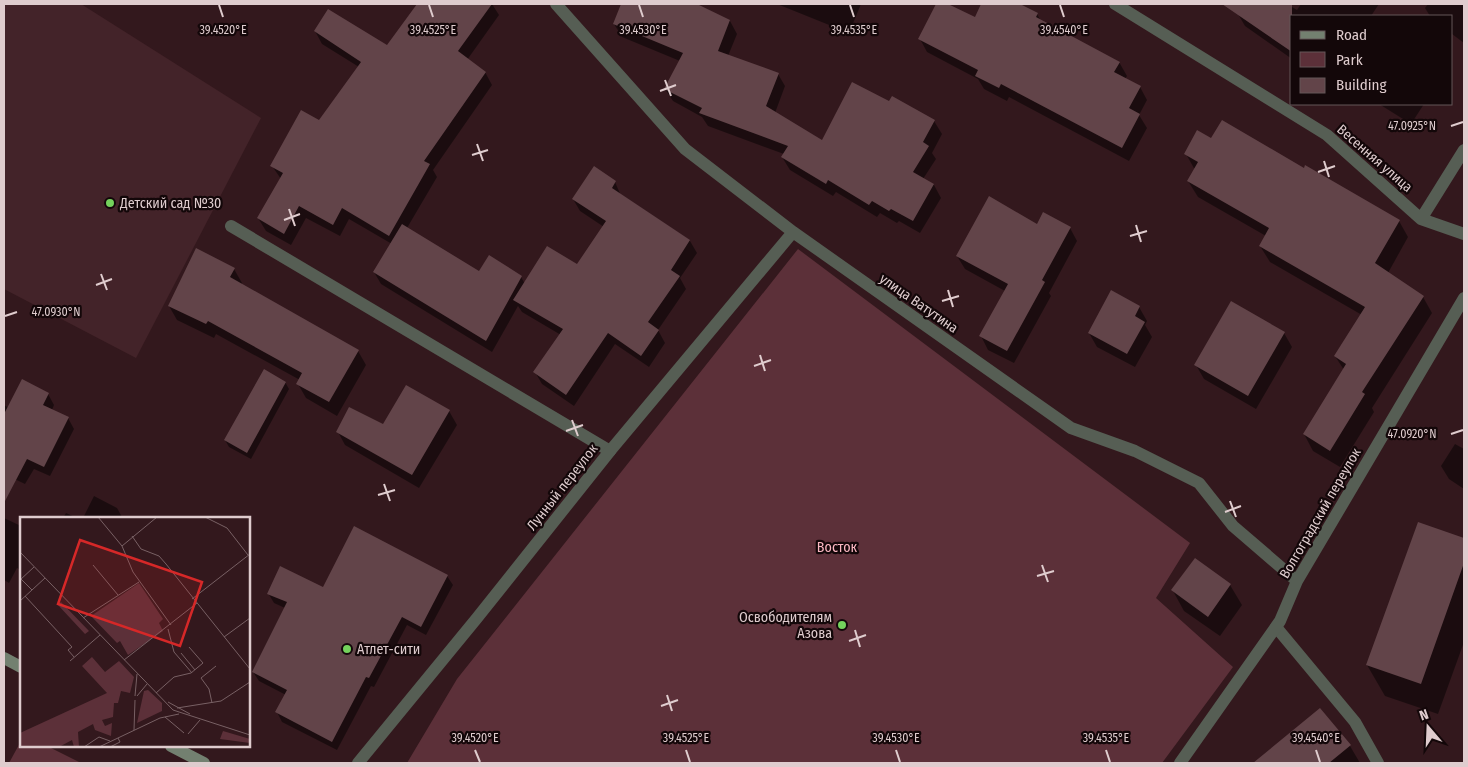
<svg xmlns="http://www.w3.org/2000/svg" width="1468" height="767" font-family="'Fira Sans Condensed',sans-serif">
  <rect width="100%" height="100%" fill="#33181d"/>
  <path fill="#432329" d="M 4,4 L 81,4 L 261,118 L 136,358 L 4,289 Z"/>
  <path fill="#5c3039" d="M 798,249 L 1190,543 L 1156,598 L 1233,667 L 1162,763 L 407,763 L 457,679 Z
    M 21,741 L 21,746 L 47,746 L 81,763 L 9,763 Z"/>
  <path fill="#0007" d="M 418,4 L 492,4 L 499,15 L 467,60 L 485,72 L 492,85 L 433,170 L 437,177 L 407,228 L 480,273 L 521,277 L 525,284 L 577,266 L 604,227 L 580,211 L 573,199 L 615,182 L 621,196 L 690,241 L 697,253 L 680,278 L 686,289 L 658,330 L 665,343 L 649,367 L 615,344 L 574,406 L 542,384 L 535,372 L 561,335 L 522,312 L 518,306 L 492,352 L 381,284 L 374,272 L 392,244 L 349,219 L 340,236 L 306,218 L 291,245 L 266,231 L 258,218 L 281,179 L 272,166 L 319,121 L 359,67 L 322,44 L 315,31 L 387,47 Z
    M 622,4 L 695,4 L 730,21 L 737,34 L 728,56 L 778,74 L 785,86 L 775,113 L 822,142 L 890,103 L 893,98 L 934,121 L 942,134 L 932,153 L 936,159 L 923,179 L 934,185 L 941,198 L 920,233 L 899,221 L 897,223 L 880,213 L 877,217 L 836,192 L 833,196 L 790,170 L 782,157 L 784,154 L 708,126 L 702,117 L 673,101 L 665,89 L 680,61 L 622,37 L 614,24 Z
    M 777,4 L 861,4 L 849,33 Z
    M 937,4 L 945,4 L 975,19 L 983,4 L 1017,4 L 1037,14 L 1041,21 L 1119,62 L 1127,76 L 1125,79 L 1140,87 L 1147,100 L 1139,115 L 1147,128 L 1129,161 L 1009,97 L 1007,101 L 984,89 L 978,79 L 927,52 L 920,39 Z
    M 1245,4 L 1287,4 L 1297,10 L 1301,4 L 1379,4 L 1371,16 L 1292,16 L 1292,59 L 1245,26 L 1238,14 Z
    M 1428,4 L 1464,4 L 1464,43 L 1452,34 L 1452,16 L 1430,16 L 1425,8 Z
    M 1379,104 L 1424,104 L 1411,124 Z
    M 1212,140 L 1305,169 L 1399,221 L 1408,237 L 1388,273 L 1423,297 L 1432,313 L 1372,408 L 1374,412 L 1340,467 L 1313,451 L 1304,434 L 1344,370 L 1335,356 L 1362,315 L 1270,262 L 1260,246 L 1266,236 L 1198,197 L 1188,181 L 1195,170 L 1186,154 Z
    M 1070,228 L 1077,241 L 1049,293 L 1051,296 L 1014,363 L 988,350 L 981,336 L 1005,291 L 965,269 L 957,256 Z
    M 234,269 L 242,283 L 241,285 L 358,351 L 366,365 L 337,416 L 306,398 L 298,384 L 300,380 L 216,334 L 214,338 L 177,320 L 169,306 Z
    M 1139,307 L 1147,321 L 1145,325 L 1152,337 L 1135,367 L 1097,347 L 1089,333 Z
    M 1284,333 L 1292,347 L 1256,409 L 1204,379 L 1196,365 Z
    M 285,382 L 289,389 L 251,459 L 229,447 L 225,440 Z
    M 48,394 L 54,405 L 52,410 L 68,418 L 74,429 L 50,476 L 34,469 L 25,484 L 4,474 L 4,405 L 9,408 Z
    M 449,411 L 457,425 L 419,488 L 345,445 L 338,432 L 384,426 Z
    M 1455,444 L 1464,449 L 1464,489 L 1449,479 L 1441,466 Z
    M 94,496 L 117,508 L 122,517 L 125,518 L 83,518 Z
    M 66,513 L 77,518 L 63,518 Z
    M 4,518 L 21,526 L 21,570 L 17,568 L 9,583 L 4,580 Z
    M 1418,523 L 1464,540 L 1464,642 L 1438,714 L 1385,696 L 1367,665 Z
    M 447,576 L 453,585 L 426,635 L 407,625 L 374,687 L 371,686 L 337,750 L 282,722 L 277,712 L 286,695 L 259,681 L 253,672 L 285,608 L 274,603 L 268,593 Z
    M 1230,585 L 1242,605 L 1220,636 L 1184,611 L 1173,591 Z
    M 1319,710 L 1350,746 L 1360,763 L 1255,763 Z"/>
  <path fill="#624449" d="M 417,4 L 492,4 L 458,51 L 486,72 L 424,161 L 430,164 L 389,236 L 342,208 L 333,225 L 299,206 L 284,234 L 257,218 L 283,173 L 270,166 L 301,110 L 319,120 L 361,62 L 314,31 L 328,9 L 387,45 Z
    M 621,4 L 697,4 L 730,20 L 718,51 L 779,73 L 766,106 L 822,140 L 852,82 L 889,101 L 892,96 L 935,120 L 923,142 L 929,146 L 913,172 L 934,184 L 913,221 L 891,209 L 889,211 L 872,201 L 869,205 L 828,180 L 826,184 L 781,157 L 788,146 L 699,113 L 702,108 L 664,89 L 683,53 L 613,24 Z
    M 936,4 L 948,4 L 975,17 L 981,4 L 1020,4 L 1038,13 L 1036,17 L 1120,62 L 1114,72 L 1141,86 L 1129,108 L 1140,114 L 1122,148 L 1001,84 L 999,88 L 975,76 L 978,70 L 918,39 Z
    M 1222,4 L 1292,4 L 1292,52 Z
    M 1222,120 L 1304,168 L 1305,165 L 1400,220 L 1375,263 L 1424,296 L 1362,392 L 1365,394 L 1330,451 L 1303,434 L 1346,364 L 1334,356 L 1365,307 L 1259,246 L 1269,228 L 1187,181 L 1198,162 L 1184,154 L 1197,130 L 1211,138 Z
    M 594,166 L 616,181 L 612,188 L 690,240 L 671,270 L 680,276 L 648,322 L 659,330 L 641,356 L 608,333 L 566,395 L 533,372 L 563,329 L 513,300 L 547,246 L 577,264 L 606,221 L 572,199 Z
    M 989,196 L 1037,224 L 1043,212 L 1071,227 L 1042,280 L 1045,282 L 1007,351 L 979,336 L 1008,284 L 956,256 Z
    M 402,224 L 479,271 L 489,255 L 522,276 L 486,341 L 373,272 Z
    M 196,248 L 235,268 L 230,277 L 359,350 L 329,402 L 296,384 L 302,373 L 208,321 L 206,324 L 168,306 Z
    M 1111,290 L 1140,306 L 1135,316 L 1145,322 L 1127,354 L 1088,333 Z
    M 1231,301 L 1285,332 L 1248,396 L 1194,365 Z
    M 264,369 L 286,382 L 247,453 L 224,440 Z
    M 22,379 L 49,393 L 43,405 L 69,417 L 44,467 L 27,459 L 4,503 L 4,414 Z
    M 406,385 L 450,410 L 412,475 L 336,432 L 349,407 L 383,424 Z
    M 1418,522 L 1464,538 L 1464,563 L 1421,684 L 1366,665 Z
    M 354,526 L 448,575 L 421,627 L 402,617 L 369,678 L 366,677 L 332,742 L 275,712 L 287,690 L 252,672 L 287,602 L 267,594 L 280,566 L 323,587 Z
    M 1195,558 L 1231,584 L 1208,617 L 1171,590 Z
    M 1320,708 L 1351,745 L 1329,763 L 1253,763 Z"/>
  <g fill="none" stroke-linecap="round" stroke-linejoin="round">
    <path stroke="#565e54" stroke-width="12" d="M 231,226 L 610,451
      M 1276,627 L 1355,722 L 1378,763"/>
    <path stroke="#565e54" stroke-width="12" d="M 556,4 L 685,149 L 793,232 L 1071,428 L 1135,451 L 1199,483 L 1233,526 L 1297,581
      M 1115,4 L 1327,135 L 1421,219 L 1464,234
      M 1421,219 L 1464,150
      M 358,763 L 477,618 L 610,451 L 793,232
      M 1180,763 L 1280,621 L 1297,581 L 1464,298"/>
    <path stroke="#738070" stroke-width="12" d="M 4,658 L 21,667
      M 171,746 L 204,763"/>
  </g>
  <path fill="none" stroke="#dfccce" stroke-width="2" d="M 219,5 L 223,17M 429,5 L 433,17M 639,5 L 643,17M 850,5 L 854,17M 1060,5 L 1064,17M 665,80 L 671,96M 660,91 L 676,85M 1451,126 L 1463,122M 477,144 L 483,161M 472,155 L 488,150M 1324,161 L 1329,177M 1318,172 L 1335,166M 289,209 L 295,226M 284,220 L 300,214M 1136,225 L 1141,242M 1130,236 L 1147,231M 101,274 L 107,290M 96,285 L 112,279M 948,290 L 953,307M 942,301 L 959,296M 5,316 L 17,312M 760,355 L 765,371M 754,366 L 771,360M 572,420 L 578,436M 566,431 L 583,425M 1451,434 L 1463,430M 384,484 L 390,501M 378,495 L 395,490M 1230,501 L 1236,517M 1225,512 L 1241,506M 1042,565 L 1048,582M 1037,576 L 1054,571M 855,630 L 860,647M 849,641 L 866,635M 667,695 L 672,711M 661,706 L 678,700M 475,750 L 480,762M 686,750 L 690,762M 896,750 L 900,762M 1106,750 L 1110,762M 1316,750 L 1320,762"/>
  <g fill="#74d25c" stroke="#130709" stroke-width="2">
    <circle cx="110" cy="203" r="5"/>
    <circle cx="842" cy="625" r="5"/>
    <circle cx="347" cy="649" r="5"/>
  </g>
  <g text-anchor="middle" stroke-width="4.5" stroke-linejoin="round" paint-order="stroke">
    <g font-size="14" fill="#dfccce" stroke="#130709">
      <text transform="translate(1375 158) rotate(41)" y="5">Весенняя улица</text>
      <text transform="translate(919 303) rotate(35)" y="5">улица Ватутина</text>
      <text transform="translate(562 487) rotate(-52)" y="5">Лунный переулок</text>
      <text transform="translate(1320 513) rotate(-60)" y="5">Волгоградский переулок</text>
    </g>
    <g font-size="14" fill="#dfccce" stroke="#130709" text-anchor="start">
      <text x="120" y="208">Детский сад №30</text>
      <text x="832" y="622" text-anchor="end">Освободителям<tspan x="832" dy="16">Азова</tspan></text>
      <text x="357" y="654">Атлет-сити</text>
    </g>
    <g font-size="14" fill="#fcb8c3" stroke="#130709">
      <text x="837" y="552">Восток</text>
    </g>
  </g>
  <g transform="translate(20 517)">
    <rect width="230" height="230" fill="#33181d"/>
    <path d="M 119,66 L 143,102 L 139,106 L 143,114 L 108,138 L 100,124 L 97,126 L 71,99 ZM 41,85 L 69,114 L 65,117 L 38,88 ZM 72,140 L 85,155 L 99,144 L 114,160 L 110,176 L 101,174 L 98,186 L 94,186 L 93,200 L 82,203 L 85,209 L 92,206 L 91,219 L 75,213 L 73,207 L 58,215 L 59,230 L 54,230 L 52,223 L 39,230 L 0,230 L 0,216 L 87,176 L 62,149 ZM 128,173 L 142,186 L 142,194 L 117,206 L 124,174 ZM 203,214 L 230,222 L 230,226 L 200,222 Z" fill="#5c3039"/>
    <path fill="none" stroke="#786064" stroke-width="1" d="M 78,0 L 102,29 L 113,55 L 151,108M 185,0 L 207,11 L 228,38M 112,19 L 121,32 L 139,39 L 146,47 L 230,152M 102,29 L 137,0M 0,35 L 153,193 L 230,218M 73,48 L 98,78M 1,62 L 12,73M 0,63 L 14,50M 5,79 L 52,130 L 48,133 L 54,140M 172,82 L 230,37M 0,84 L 25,61M 63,101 L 119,65M 148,112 L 154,135 L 172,156M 204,120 L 230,101M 161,136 L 175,153M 104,143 L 177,86M 50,144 L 80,118M 136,176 L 154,160 L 171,156 L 183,146 L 169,130M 115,179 L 117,157M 117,179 L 127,167M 148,185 L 170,197M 192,186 L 189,172 L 181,161 L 196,149M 157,191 L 201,184 L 230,165M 145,200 L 164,216M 114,213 L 115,183M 168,217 L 180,203M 64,230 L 79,220 L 90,224M 79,230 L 140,201 L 159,197M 90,230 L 100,225 L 98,221"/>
    <path fill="#d62828" fill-opacity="0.15" stroke="#d62828" stroke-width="2.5" d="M 60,23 L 182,65 L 160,129 L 38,87 Z"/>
    <rect width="230" height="230" fill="none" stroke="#dfccce" stroke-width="2.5"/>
  </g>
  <g font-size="12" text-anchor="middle" fill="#dfccce" stroke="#130709" stroke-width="4.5" stroke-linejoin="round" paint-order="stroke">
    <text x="223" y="34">39.4520°E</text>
    <text x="643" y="34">39.4530°E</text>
    <text x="854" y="34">39.4535°E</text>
    <text x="433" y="34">39.4525°E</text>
    <text x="1064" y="34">39.4540°E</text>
    <text x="1412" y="130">47.0925°N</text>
    <text x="56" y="316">47.0930°N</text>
    <text x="1412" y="438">47.0920°N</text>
    <text x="475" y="742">39.4520°E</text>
    <text x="686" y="742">39.4525°E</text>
    <text x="896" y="742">39.4530°E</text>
    <text x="1106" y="742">39.4535°E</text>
    <text x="1316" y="742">39.4540°E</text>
  </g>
  <rect width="1468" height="767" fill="none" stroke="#dfccce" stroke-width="10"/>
  <rect x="1290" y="15" width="162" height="90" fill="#130709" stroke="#655658"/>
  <rect x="1300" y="31" width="25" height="8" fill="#738070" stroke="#655658"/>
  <text x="1336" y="40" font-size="15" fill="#dfccce">Road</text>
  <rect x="1300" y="52" width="25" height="15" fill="#5c3039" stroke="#655658"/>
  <text x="1336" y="65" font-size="15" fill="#dfccce">Park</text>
  <rect x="1300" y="78" width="25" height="15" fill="#624449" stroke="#655658"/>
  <text x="1336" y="90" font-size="15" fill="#dfccce">Building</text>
  <g transform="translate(1428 727) rotate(341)" stroke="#130709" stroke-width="4" paint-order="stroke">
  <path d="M0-4L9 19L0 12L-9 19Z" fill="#dfccce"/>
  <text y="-8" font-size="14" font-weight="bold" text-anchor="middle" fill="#dfccce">N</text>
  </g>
</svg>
